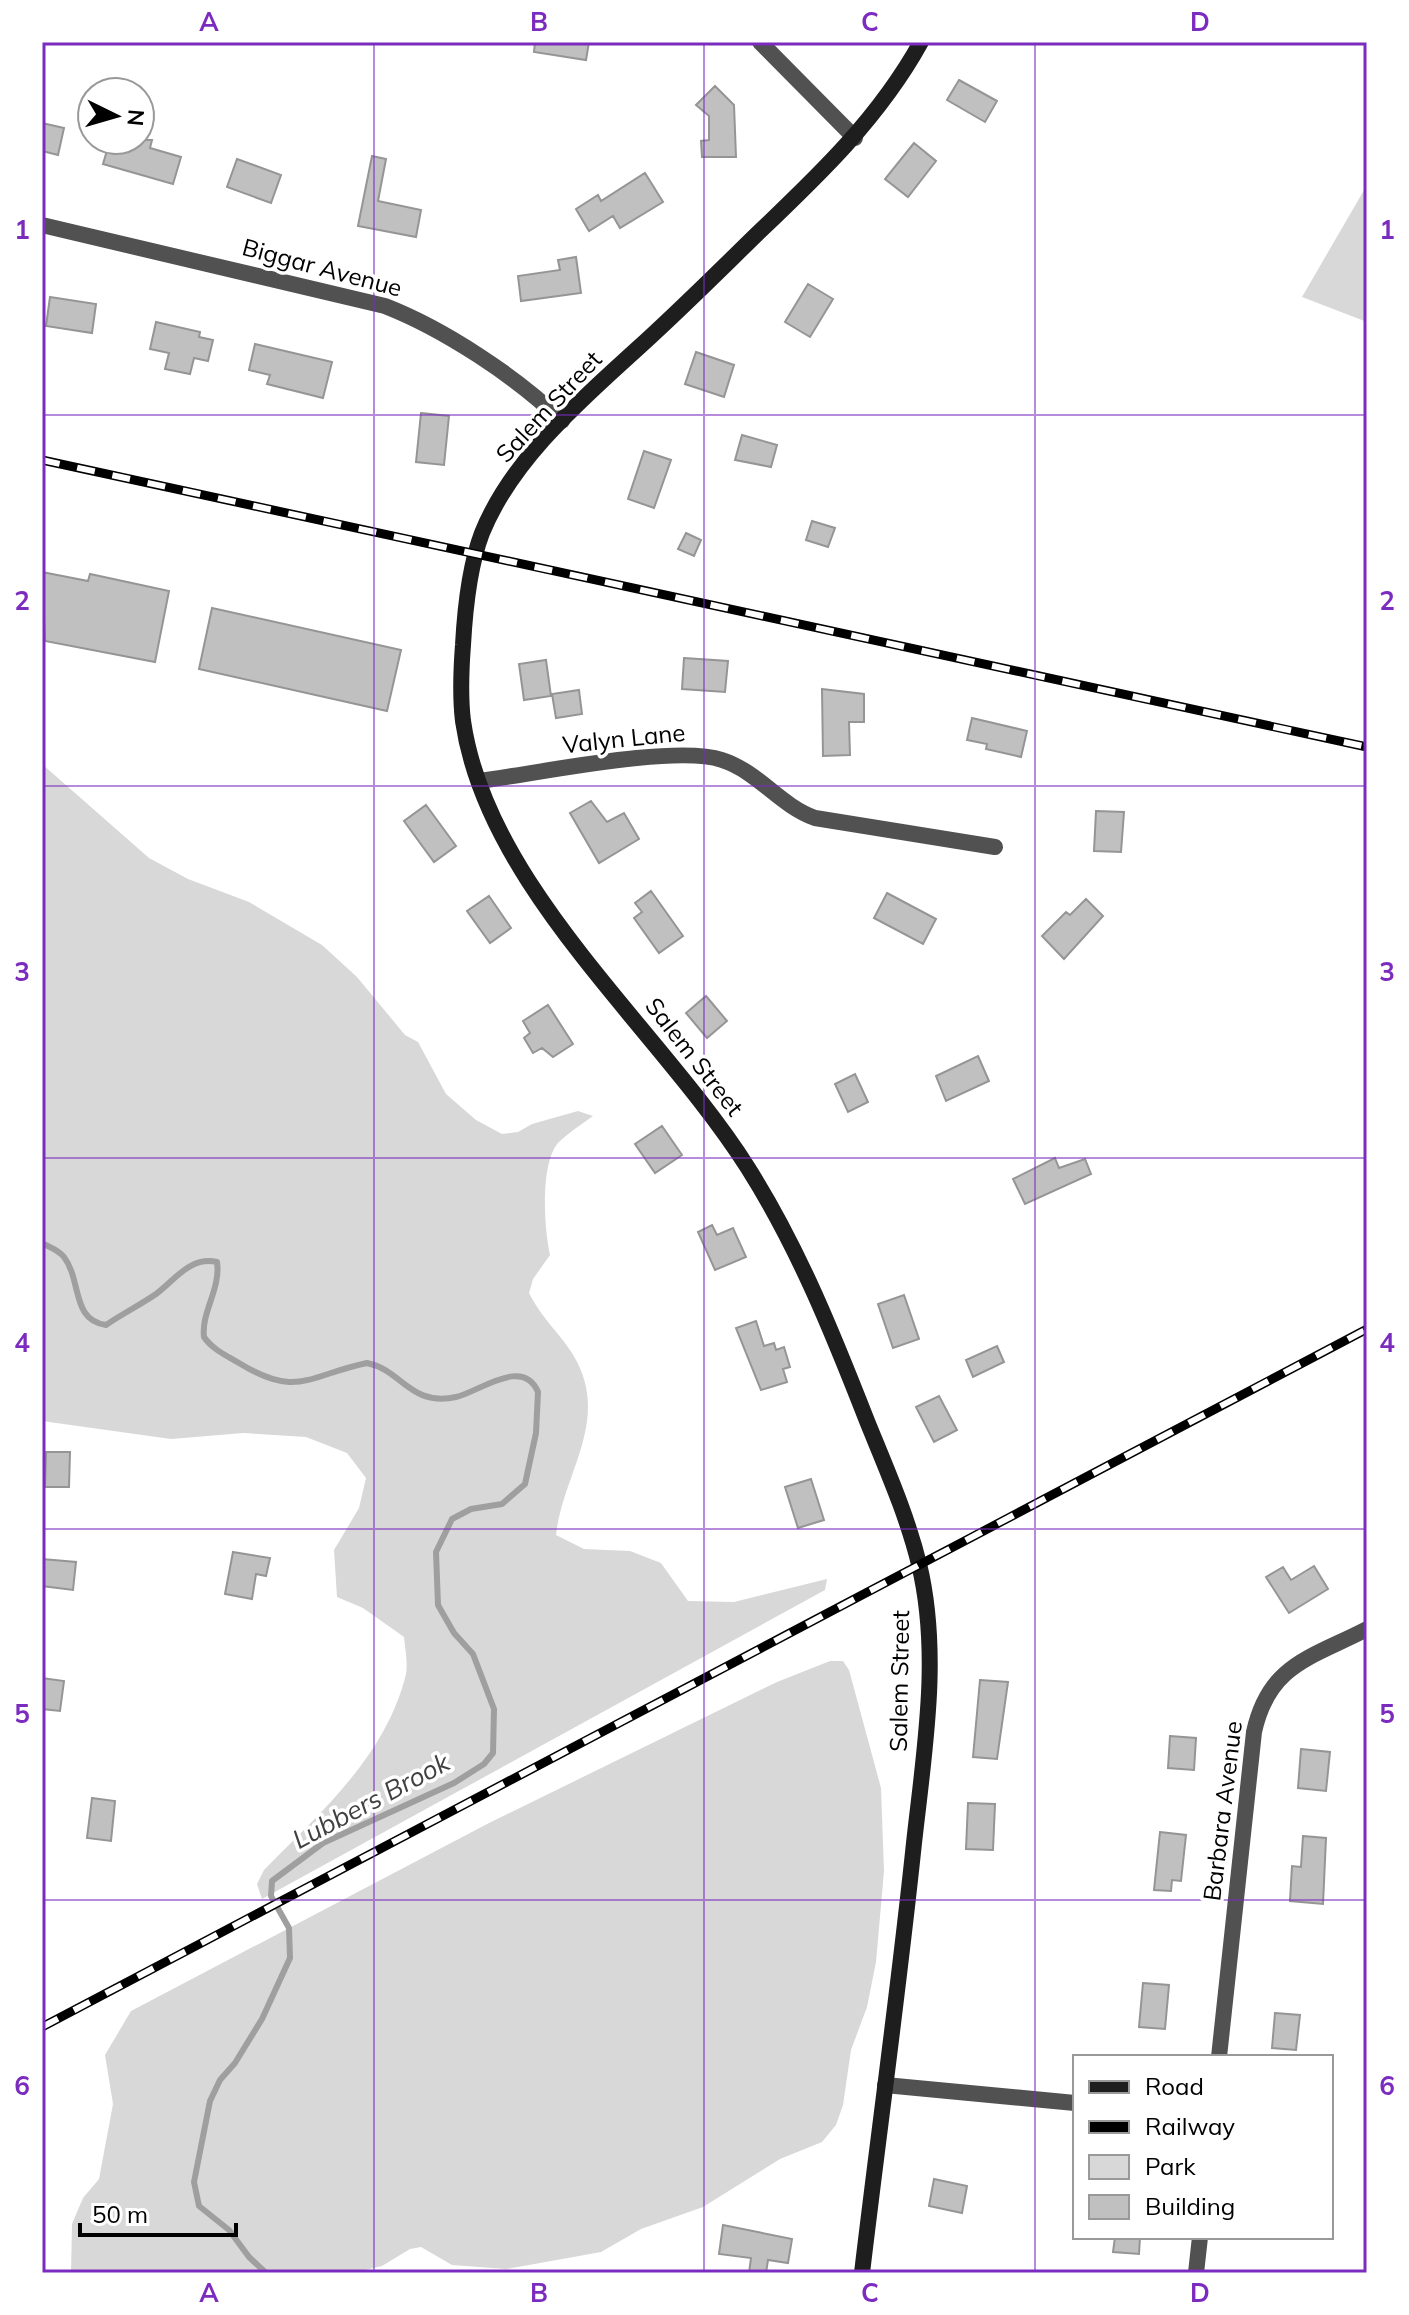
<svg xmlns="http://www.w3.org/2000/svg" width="1409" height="2315" font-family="Mulish,sans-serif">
  <rect width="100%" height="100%" fill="#fff"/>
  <path fill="#d8d8d8" d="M 1367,185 L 1367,322 L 1302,297 Z
    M 42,764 L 149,858 L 188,879 L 249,902 L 322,945 L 357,977 L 405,1035 L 418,1042 L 446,1094 L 476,1120 L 502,1134 L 518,1132 L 532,1124 L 578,1111 L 593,1116 C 582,1124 568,1133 558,1143 C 540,1164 544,1229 550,1255 L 533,1279 L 529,1293 C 543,1320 558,1331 572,1353 C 613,1418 563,1472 556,1535 L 584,1549 L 630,1551 L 661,1563 L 688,1601 L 734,1602 L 827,1579 L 825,1590 L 262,1899 L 257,1884 L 264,1870 C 321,1812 386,1756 406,1674 C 408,1663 405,1648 404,1637 L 363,1608 L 337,1597 L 334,1550 L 359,1508 L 366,1478 L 347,1453 L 306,1437 L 243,1433 L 171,1439 L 42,1421 Z
    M 830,1661 L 843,1661 L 849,1670 L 881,1788 L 884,1871 L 876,1962 L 867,2007 L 851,2050 L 843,2105 L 836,2125 L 822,2142 L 780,2159 L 703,2207 L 641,2229 L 601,2252 L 506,2269 L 452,2265 L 421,2247 L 410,2249 L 382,2266 L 352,2273 L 71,2273 L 72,2224 L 83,2198 L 99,2179 L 113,2104 L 105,2055 L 131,2011 L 489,1823 L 777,1682 Z"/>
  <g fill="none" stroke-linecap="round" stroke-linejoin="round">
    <path stroke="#9f9f9f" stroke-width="6" d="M 42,1243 C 49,1247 59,1250 64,1257 C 82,1281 71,1320 106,1325 C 122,1314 140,1305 156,1294 C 175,1280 190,1256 217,1262 C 221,1289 201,1312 204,1337 C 212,1349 227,1356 239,1363 C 297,1399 309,1375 367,1363 C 402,1370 410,1407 456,1397 C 479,1392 523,1356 538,1392 L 536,1433 L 525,1484 L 502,1504 L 471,1509 L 452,1519 L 436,1552 L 438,1605 L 454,1633 L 473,1654 L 494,1709 L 493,1753 L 484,1764 L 454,1783 L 323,1843 L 272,1881 L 271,1896 L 289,1928 L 290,1958 L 262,2019 L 235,2063 L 220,2080 L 210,2101 L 194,2182 L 199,2206 L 229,2230 L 249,2257 L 266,2273"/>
  </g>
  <path fill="#c0c0c0" stroke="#959595" stroke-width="2" d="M 535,42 L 589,42 L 586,60 L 534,52 Z
    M 959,80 L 997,101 L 985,122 L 947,100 Z
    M 715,86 L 734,105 L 736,157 L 702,157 L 701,141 L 709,140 L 709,116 L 696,105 Z
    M 42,123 L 64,128 L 58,155 L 42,151 Z
    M 110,140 L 152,140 L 150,148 L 181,157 L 173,184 L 103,164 Z
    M 914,143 L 936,161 L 908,197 L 885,179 Z
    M 372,156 L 386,159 L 378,201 L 421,210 L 416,237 L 358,226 Z
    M 237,159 L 281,175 L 271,203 L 227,187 Z
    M 645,173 L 663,202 L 620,228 L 613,216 L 589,231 L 576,209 L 598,195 L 601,201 Z
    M 576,257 L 581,293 L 521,301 L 518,276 L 560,270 L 558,260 Z
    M 808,284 L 833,299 L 810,337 L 785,322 Z
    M 50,297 L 96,304 L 92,333 L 46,326 Z
    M 156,322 L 200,332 L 199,337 L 213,340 L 208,361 L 194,358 L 190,374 L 165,369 L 169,353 L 150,349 Z
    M 255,344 L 332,362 L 323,398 L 267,384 L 270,375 L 249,370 Z
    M 696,352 L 734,365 L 724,397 L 685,384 Z
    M 421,413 L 449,416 L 444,465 L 416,462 Z
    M 742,435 L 777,445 L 771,467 L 735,460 Z
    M 644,451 L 671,460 L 654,508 L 628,499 Z
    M 812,521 L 835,528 L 828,547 L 806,540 Z
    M 686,533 L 701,540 L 694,556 L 678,549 Z
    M 42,572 L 88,581 L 90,574 L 169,591 L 155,662 L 45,641 Z
    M 212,608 L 401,650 L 387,711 L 199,669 Z
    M 684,658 L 728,661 L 725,692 L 682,689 Z
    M 546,660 L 551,696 L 524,700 L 519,664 Z
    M 822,689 L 864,694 L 864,722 L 849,722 L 850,755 L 823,756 Z
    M 579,690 L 582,714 L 556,718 L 552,694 Z
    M 972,718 L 1027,731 L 1021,757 L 986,749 L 987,744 L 967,740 Z
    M 591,801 L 607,822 L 624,813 L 639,839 L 599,863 L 570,813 Z
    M 426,805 L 456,846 L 434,862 L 404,821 Z
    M 1096,811 L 1124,812 L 1121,852 L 1094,851 Z
    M 651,891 L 683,936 L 659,953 L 634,918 L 642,912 L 635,903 Z
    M 887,893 L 936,919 L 923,944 L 874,918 Z
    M 489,896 L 511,928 L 490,943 L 467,911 Z
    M 1086,899 L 1103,916 L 1064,959 L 1042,936 L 1066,912 L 1070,915 Z
    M 706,996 L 727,1021 L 707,1038 L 686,1013 Z
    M 548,1005 L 573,1044 L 553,1057 L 542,1048 L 533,1053 L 524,1038 L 530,1033 L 523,1021 Z
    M 978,1056 L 989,1081 L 946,1101 L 936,1076 Z
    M 855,1074 L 868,1102 L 848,1112 L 835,1084 Z
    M 662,1126 L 682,1155 L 655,1173 L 635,1144 Z
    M 1055,1158 L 1059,1168 L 1085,1159 L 1091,1174 L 1025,1204 L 1013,1179 Z
    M 712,1225 L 717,1235 L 733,1228 L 746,1257 L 715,1270 L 698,1232 Z
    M 904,1295 L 919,1339 L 893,1348 L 878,1304 Z
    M 756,1321 L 764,1346 L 774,1343 L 776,1350 L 784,1347 L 790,1367 L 783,1369 L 787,1382 L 761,1390 L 736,1328 Z
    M 997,1346 L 1004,1362 L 973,1377 L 966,1360 Z
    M 939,1396 L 957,1430 L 934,1442 L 916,1407 Z
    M 46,1452 L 70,1452 L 69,1487 L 45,1487 Z
    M 811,1479 L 824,1520 L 798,1528 L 785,1487 Z
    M 233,1552 L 270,1558 L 266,1576 L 256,1574 L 252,1599 L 225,1594 Z
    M 42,1559 L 76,1562 L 73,1590 L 42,1586 Z
    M 1314,1566 L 1328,1589 L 1289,1613 L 1266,1577 L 1283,1567 L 1291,1580 Z
    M 42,1678 L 64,1681 L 60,1711 L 42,1709 Z
    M 980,1680 L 1008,1682 L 997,1759 L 973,1757 Z
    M 1170,1736 L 1196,1738 L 1194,1770 L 1168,1768 Z
    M 1301,1749 L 1330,1752 L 1326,1791 L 1298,1788 Z
    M 92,1798 L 115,1801 L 111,1841 L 87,1838 Z
    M 968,1803 L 995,1804 L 993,1850 L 966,1849 Z
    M 1160,1832 L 1186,1835 L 1181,1881 L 1172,1880 L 1171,1891 L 1154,1890 Z
    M 1303,1836 L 1326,1838 L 1323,1904 L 1290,1901 L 1292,1866 L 1301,1867 Z
    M 1143,1983 L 1169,1985 L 1165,2029 L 1139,2027 Z
    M 1275,2013 L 1300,2015 L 1296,2050 L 1272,2048 Z
    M 934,2179 L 967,2186 L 962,2213 L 929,2206 Z
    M 723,2225 L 792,2239 L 788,2263 L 768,2260 L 766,2273 L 749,2273 L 751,2258 L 719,2254 Z
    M 1115,2237 L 1140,2237 L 1139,2254 L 1113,2252 Z"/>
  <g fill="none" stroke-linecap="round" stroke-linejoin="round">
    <path stroke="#515151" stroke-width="16" d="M 760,42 L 855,138
      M 42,225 L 385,306 C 444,329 517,377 562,421
      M 479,781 C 535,774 675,744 722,760 C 759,772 779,805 815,818 L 995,847
      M 1219,2057 L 1254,1732 C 1269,1664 1311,1658 1367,1629
      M 885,2085 L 1075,2103
      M 1196,2273 L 1200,2237"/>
    <path stroke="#1e1e1e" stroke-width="16" d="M 862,2273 C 879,2130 899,1987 914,1843 C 924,1752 941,1655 919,1564 C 907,1515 886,1468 867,1421 C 833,1334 798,1247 748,1168 C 660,1029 487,888 463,721 C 460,696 461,671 463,645 C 465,608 469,567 482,533 C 512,459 580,401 637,349 C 678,312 717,273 757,234 C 819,175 879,118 921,42"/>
    <g stroke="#000" stroke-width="9">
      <path id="rail" d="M 42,460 L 1367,747
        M 42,2027 L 1367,1329"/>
    </g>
    <use href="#rail" stroke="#fff" stroke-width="6" stroke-dasharray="18" stroke-linecap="butt"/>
  </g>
  <path fill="none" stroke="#7b2cbf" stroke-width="2" stroke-opacity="0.55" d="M 374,42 L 374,2273M 704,42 L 704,2273M 1035,42 L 1035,2273M 42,415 L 1367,415M 42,786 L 1367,786M 42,1158 L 1367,1158M 42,1529 L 1367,1529M 42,1900 L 1367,1900"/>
  <g text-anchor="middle" stroke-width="7" stroke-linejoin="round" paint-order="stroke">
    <g font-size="24" fill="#000" stroke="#fff">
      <text transform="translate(322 268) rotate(15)" y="8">Biggar Avenue</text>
      <text transform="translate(549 407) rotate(-47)" y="8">Salem Street</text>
      <text transform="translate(624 739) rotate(-6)" y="8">Valyn Lane</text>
      <text transform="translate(694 1057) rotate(52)" y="8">Salem Street</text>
      <text transform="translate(900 1681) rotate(-89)" y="8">Salem Street</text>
      <text transform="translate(1223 1811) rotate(-83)" y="8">Barbara Avenue</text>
    </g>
    <g font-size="26" font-style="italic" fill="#404040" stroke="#fff">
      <text transform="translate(371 1801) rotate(-28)" y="9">Lubbers Brook</text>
    </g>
  </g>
  <rect width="1409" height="2315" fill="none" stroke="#ffffff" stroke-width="88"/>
  <rect x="1073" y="2055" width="260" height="184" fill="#ffffff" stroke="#999999" stroke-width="2"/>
  <rect x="1089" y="2081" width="40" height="12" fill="#1e1e1e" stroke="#999999" stroke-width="2"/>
  <text x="1145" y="2095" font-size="24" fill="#000000">Road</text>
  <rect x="1089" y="2121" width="40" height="12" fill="#000000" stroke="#999999" stroke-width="2"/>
  <text x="1145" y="2135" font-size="24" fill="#000000">Railway</text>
  <rect x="1089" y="2155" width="40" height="24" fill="#d8d8d8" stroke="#999999" stroke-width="2"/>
  <text x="1145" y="2175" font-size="24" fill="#000000">Park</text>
  <rect x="1089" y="2195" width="40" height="24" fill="#c0c0c0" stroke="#999999" stroke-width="2"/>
  <text x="1145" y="2215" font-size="24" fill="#000000">Building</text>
  <g transform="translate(116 116) rotate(95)"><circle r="38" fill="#ffffff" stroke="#999999" stroke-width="2"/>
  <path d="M0-6L14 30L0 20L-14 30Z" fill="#000000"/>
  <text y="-12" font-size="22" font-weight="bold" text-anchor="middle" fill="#000000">N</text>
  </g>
  <path d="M80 2223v12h156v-12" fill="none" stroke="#000000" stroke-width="4"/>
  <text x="92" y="2223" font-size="24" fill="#000000" stroke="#ffffff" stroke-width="6" paint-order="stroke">50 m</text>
  <rect x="44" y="44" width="1321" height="2227" fill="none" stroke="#7b2cbf" stroke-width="3"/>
  <g font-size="26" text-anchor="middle" font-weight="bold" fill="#7b2cbf">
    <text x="209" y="31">A</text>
    <text x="539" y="31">B</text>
    <text x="870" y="31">C</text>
    <text x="1200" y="31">D</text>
    <text x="22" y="239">1</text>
    <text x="1387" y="239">1</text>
    <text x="22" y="610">2</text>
    <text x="1387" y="610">2</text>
    <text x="22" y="981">3</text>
    <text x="1387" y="981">3</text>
    <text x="22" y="1352">4</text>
    <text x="1387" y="1352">4</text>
    <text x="22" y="1723">5</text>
    <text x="1387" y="1723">5</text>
    <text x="22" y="2095">6</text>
    <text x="1387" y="2095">6</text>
    <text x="209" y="2302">A</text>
    <text x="539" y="2302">B</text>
    <text x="870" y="2302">C</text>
    <text x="1200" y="2302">D</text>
  </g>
</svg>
